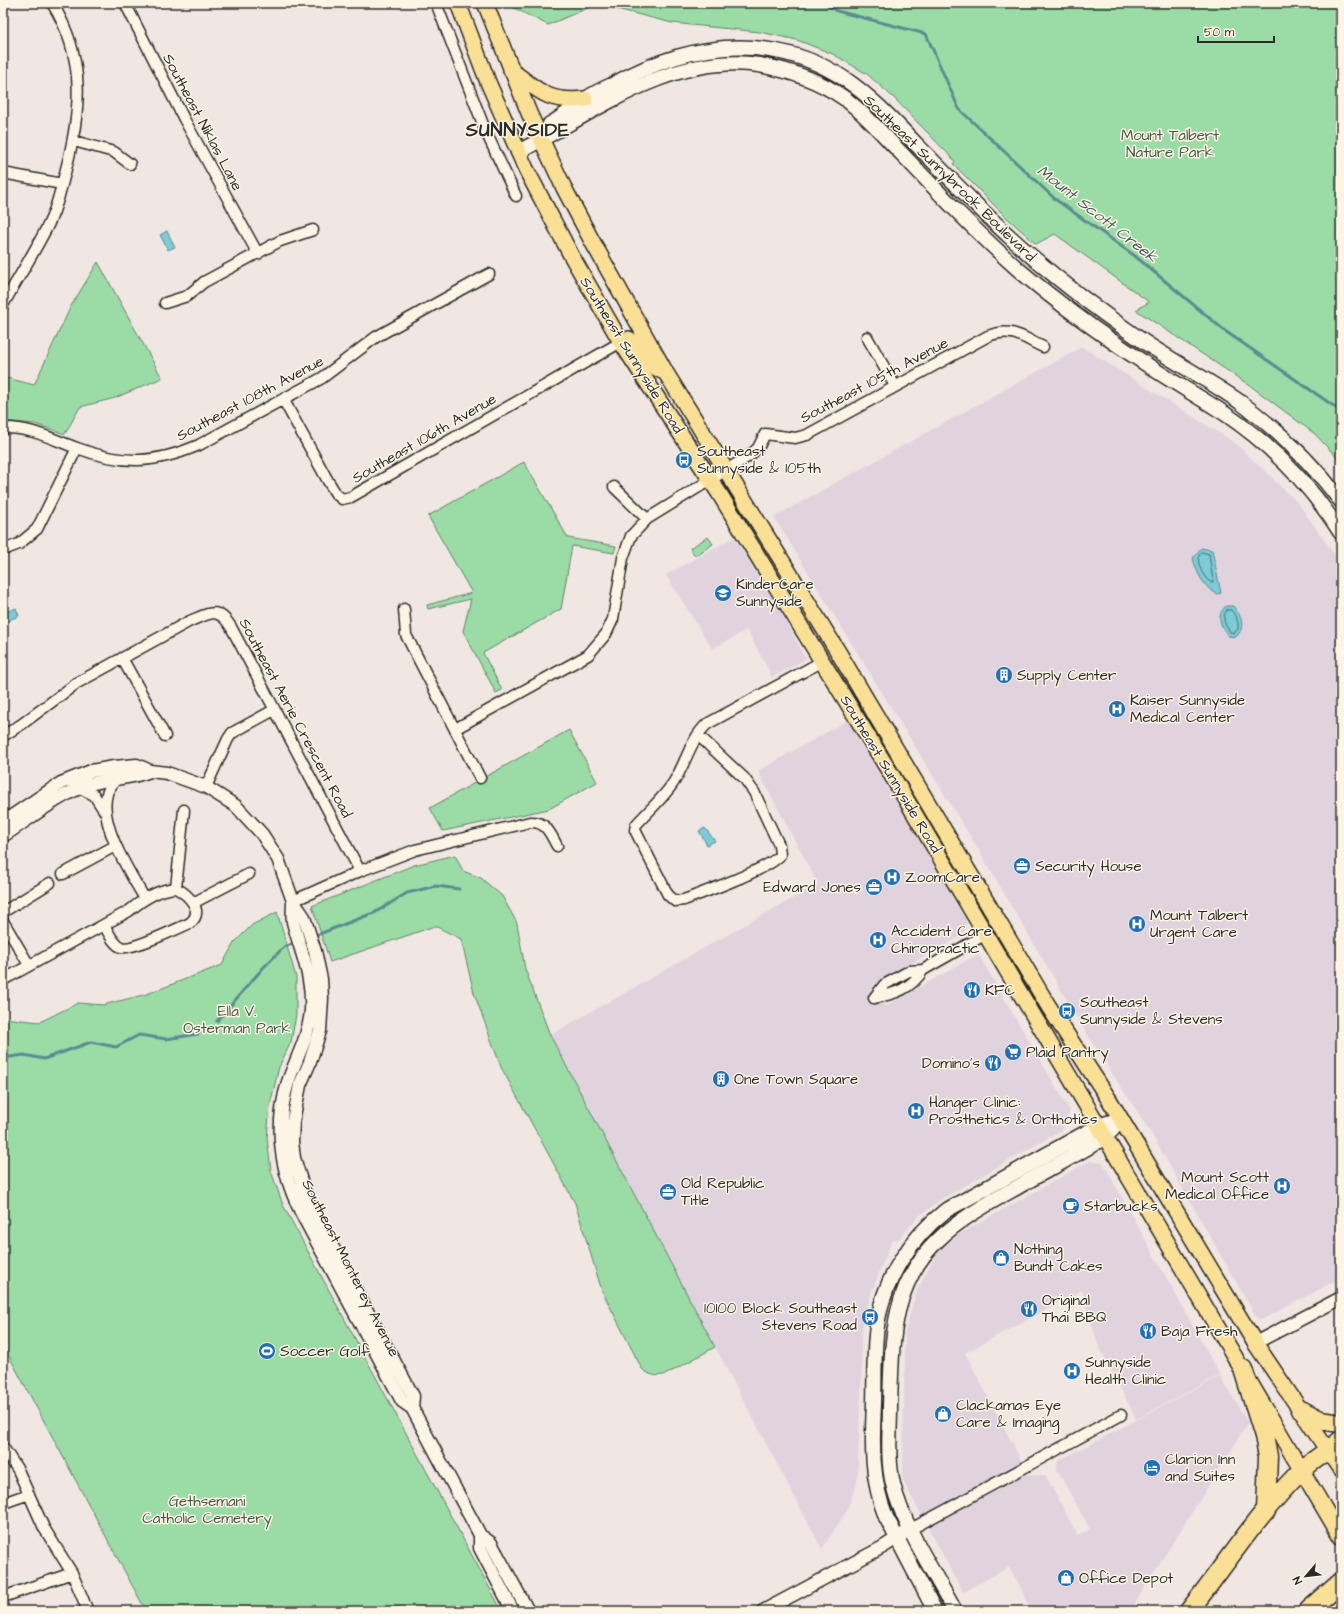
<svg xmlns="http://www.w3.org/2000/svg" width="1344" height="1614" font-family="'Architects Daughter',sans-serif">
  <rect width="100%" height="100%" fill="#f0e6e2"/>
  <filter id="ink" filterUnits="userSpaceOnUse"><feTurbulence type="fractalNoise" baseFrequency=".025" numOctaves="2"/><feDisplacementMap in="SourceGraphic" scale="8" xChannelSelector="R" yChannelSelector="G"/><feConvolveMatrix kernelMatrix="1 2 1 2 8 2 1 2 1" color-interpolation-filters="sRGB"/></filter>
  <g filter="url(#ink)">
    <path fill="#e1d3de" d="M 1082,347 L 1235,443 L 1298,503 L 1341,564 L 1341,1278 L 1263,1319 L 1259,1319 L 1255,1315 L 1151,1133 L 1088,1036 L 981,854 L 774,517 Z
      M 734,537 L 781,611 L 806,659 L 772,677 L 747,630 L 712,649 L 666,575 Z
      M 850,719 L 966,920 L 966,928 L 960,937 L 873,985 L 886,1006 L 978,954 L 1070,1111 L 1062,1130 L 940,1200 L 918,1217 L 898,1240 L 894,1240 L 891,1243 L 871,1293 L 863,1325 L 861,1342 L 862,1367 L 857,1484 L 846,1512 L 822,1549 L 550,1035 L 818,884 L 758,771 Z
      M 1090,1161 L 1103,1163 L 1220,1375 L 1136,1419 L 1098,1344 L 1082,1290 L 965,1353 L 1029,1475 L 1046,1476 L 1078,1536 L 1090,1529 L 1057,1470 L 1058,1461 L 1220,1376 L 1248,1423 L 1130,1611 L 1033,1611 L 1009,1567 L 963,1592 L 903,1481 L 905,1331 L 917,1290 L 937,1253 L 958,1235 Z"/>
    <path fill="#9bdba5" stroke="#638368" d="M 504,3 L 1341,3 L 1341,462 L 1315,434 L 1252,387 L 1136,310 L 1149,302 L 1055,234 L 1036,244 L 1005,216 L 953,164 L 955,161 L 894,98 L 867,74 L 833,54 L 797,40 L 760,32 L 672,23 L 597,4 L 548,25 Z
      M 98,262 L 162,378 L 115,398 L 80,407 L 65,434 L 35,424 L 3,421 L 3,377 L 34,385 L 71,306 Z
      M 524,462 L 568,538 L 616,546 L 614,553 L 572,546 L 561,609 L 483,653 L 502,690 L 496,693 L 463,631 L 471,599 L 428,609 L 427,605 L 472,593 L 428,516 Z
      M 708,537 L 713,544 L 695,556 L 690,548 Z
      M 569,730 L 597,782 L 549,809 L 443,831 L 430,808 Z
      M 455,855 L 463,871 L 481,878 L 502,896 L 517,923 L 525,969 L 550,1035 L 715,1347 L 667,1374 C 657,1377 650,1376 642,1369 L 602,1291 L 575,1203 L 501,1067 L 474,993 L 461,939 L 435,926 L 330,962 L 312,906 L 414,865 Z
      M 277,912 L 296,977 L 296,1015 L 291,1042 L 279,1067 L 270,1105 L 267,1138 L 271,1171 L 283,1205 L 502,1611 L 146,1611 L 3,1345 L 3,1018 L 40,1022 L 78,1003 L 103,1005 L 147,994 L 222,965 L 234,943 L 252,925 Z"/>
    <path fill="#7bcbd6" stroke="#5b8b92" d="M 167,231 L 175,247 L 168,250 L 160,235 Z
      M 1201,548 L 1212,550 L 1221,593 L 1217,594 C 1204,588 1196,572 1193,558 Z
      M 1226,606 L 1233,606 C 1242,616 1246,627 1236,637 L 1228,636 C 1221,626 1215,616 1226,606 Z
      M 16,608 L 19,616 L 4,622 L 3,611 L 6,612 Z
      M 705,828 L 715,841 L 707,845 L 699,831 Z"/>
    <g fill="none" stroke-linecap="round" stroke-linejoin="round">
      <path stroke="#4b6b6f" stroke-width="1" d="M 1202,552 L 1209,554 L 1213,581 L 1212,583 C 1204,579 1199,568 1198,558 Z
        M 1227,610 L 1231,610 C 1236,615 1239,623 1238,629 L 1234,633 L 1230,632 C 1225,625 1221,618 1227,610 Z"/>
      <path stroke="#5b8b92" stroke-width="3" d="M 825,3 L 837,11 L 926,34 L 959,109 L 1055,199 L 1135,256 L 1225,331 L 1341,411
        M 314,936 L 376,912 L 407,893 L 436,886 L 459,889
        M 217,1021 L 263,968 L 284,947 L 295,943
        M 3,1058 L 24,1055 L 44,1059 L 91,1042 L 116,1047 L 139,1035 L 166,1039 L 198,1034"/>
      <g stroke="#2b2b2b" stroke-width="13">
        <path id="minor" d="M 125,3 L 184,119 L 258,254
          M 436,3 L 486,132 L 516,196
          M 74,141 L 114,152 L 130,164
          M 3,173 L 62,184
          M 165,303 L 187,296 L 204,282 L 280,241 L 313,230
          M 3,305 C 17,280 32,256 45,231 C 55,213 60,193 65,173 C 81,113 87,59 52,3
          M 867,337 L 895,386
          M 283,399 L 328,481 L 336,494 L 342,499 L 351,497 L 621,342
          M 3,428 C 30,427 52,439 77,448 C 122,465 155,464 199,445 L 322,378 L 376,337 L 489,274
          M 614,487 L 647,519
          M 3,550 L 19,544 L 37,529 L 77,448
          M 404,609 L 406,635 L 480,778
          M 122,658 L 165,736
          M 455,729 L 588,655 L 606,634 L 613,619 L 623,558 L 631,536 L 647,519 L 749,456 L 758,448 L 765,434 L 795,438 L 807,435 L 988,336 C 1012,327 1022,337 1043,347
          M 698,735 L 744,778 L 754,792 L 779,845 L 780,855 C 770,869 704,892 684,900 L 675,901 L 668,895 L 635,830 L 636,825 C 648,811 665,797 675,780 C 686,762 691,739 707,724 L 823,661
          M 3,736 L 22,724 L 77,683 L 190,621 C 210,613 218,606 231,627 L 360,871
          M 117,778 C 114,783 108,788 107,794 C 98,824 130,873 145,899
          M 206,787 L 228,739 L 232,733 L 274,710
          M 80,788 L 94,795 L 105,812
          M 63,874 L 115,846
          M 176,888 L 184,810
          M 293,901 L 360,871 L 415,850 L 530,822 C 546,821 550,833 557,846
          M 193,903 L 249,874
          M 3,912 L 50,883
          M 3,921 L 29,965
          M 3,980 L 129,911 C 142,900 158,889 176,888 C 187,894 206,911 190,923 C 179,928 130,951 121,947 C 113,944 108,931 104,925
          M 874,998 L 884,985 L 909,971 L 923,970 L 986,934
          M 874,998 C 895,994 911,989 923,970
          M 3,1447 L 18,1470 L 44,1528 L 72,1573 L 88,1611
          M 3,1503 L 29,1494
          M 911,1529 L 1121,1415
          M 3,1597 L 72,1573"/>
      </g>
      <g stroke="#2b2b2b" stroke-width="15">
        <path id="tertiary" d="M 3,822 L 61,783 L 91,771 L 114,767 L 137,765 L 150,771 L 167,773 L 206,787 L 236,806 L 262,834 L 278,859 L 293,901 L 304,917 L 315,951 L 321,979 L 322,998 L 320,1031 L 310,1062 L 300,1085 L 293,1121 L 292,1142 L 294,1158 L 307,1200 L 413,1396 L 412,1408
          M 3,836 C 31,818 58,795 90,784 C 110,778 131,779 150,771
          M 293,901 C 293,907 292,915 293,922 C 301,953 313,977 311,1010 C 309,1037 296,1058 288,1082 C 274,1128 281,1173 302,1214 L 402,1401 L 412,1408 L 480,1535 L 491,1543 L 528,1611
          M 1255,1343 L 1341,1298
          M 480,1535 L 480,1548 L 513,1611
          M 763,1611 L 883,1547 L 911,1529"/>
      </g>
      <g stroke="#2b2b2b" stroke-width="17">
        <path id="secondary" d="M 550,124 C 564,117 573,107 586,99 C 594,93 603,89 612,85 C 662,57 718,40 776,51 C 838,62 874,100 916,144 C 947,175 977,207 1010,237 C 1049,273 1092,306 1137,337 C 1170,360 1207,379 1240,402 C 1278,430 1313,464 1341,501
          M 518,152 C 592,114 671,52 759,65 C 788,70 820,81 844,98 C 866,114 884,136 903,155 C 940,194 978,234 1019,270 C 1059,304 1102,335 1146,364 C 1171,381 1198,396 1224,413 C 1270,444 1311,486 1341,533
          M 935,1611 L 886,1517 C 871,1480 872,1443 874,1404 C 875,1376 873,1347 878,1319 C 886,1276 911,1238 945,1211 L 1098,1126 L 1121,1119
          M 955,1611 C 935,1574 902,1524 893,1484 C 887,1459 890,1431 890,1406 C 892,1345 890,1285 938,1240 C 962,1217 993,1201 1021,1185 C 1049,1169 1078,1154 1105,1137 L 1113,1129"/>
      </g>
      <g stroke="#2b2b2b" stroke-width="18">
        <path id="primary" d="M 458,3 L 488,82 L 526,169 L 571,255 L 621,342 L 719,493 L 891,774 L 1341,1537
          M 485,3 L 529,113 L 564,188 L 592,241 L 666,373 L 837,650 L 1049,1007 L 1110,1101 L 1255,1343 L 1341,1470
          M 511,70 C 539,91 548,103 585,99
          M 621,342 L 629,339 L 633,342 L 649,364 L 666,373"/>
      </g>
      <g stroke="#2b2b2b" stroke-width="21">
        <path id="motorway" d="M 1243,1369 L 1264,1436 L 1268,1456 L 1266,1511
          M 1301,1410 L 1320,1420 L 1341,1423
          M 1189,1611 C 1226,1564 1259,1512 1302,1470 C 1314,1459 1329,1451 1341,1440
          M 1308,1611 L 1341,1582"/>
      </g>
      <use href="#minor" stroke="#fcf5e5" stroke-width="10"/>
      <use href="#tertiary" stroke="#fcf5e5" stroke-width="12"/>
      <use href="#secondary" stroke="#fcf5e5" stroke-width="14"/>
      <use href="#primary" stroke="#fadf96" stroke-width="15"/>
      <use href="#motorway" stroke="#fadf96" stroke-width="18"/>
    </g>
  </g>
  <defs>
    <g id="bus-disc" transform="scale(0.9)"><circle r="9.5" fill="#1f6fb2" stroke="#fcf5e5"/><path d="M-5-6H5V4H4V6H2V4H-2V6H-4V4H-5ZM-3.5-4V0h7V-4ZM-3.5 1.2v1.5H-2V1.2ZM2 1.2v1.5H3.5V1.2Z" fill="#fff"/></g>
    <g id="school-disc" transform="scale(0.9)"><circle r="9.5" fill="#1f6fb2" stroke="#fcf5e5"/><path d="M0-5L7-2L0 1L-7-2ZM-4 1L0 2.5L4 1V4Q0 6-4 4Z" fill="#fff"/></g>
    <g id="building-disc" transform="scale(0.9)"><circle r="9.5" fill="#1f6fb2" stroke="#fcf5e5"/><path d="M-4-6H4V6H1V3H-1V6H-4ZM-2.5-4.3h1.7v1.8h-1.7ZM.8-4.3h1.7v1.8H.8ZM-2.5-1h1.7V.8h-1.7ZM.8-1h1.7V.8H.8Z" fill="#fff"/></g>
    <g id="hospital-disc" transform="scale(0.9)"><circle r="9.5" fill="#1f6fb2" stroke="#fcf5e5"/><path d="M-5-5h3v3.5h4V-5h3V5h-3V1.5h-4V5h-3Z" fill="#fff"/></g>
    <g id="office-disc" transform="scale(0.9)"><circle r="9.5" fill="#1f6fb2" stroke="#fcf5e5"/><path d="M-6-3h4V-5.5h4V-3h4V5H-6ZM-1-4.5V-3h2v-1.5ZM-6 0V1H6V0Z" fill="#fff"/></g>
    <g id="restaurant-disc" transform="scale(0.9)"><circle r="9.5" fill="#1f6fb2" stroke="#fcf5e5"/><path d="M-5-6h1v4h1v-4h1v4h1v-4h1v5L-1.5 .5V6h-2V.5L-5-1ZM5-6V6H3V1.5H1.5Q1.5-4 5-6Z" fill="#fff"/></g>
    <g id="supermarket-disc" transform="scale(0.9)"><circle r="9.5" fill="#1f6fb2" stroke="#fcf5e5"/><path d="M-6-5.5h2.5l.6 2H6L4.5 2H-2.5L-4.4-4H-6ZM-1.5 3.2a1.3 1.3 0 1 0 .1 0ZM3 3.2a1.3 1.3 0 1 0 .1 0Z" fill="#fff"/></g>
    <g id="cafe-disc" transform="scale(0.9)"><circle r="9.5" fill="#1f6fb2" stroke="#fcf5e5"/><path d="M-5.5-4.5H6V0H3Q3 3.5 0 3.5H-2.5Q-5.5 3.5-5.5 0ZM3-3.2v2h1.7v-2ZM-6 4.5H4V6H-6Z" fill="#fff"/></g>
    <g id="shop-disc" transform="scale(0.9)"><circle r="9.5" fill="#1f6fb2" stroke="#fcf5e5"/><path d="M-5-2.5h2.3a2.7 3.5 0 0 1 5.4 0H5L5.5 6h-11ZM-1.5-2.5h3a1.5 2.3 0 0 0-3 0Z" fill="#fff"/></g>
    <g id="stadium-disc" transform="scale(0.9)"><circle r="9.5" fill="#1f6fb2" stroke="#fcf5e5"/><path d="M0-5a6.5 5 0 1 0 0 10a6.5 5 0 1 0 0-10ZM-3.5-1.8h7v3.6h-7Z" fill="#fff"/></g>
    <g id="hotel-disc" transform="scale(0.9)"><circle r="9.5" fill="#1f6fb2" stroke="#fcf5e5"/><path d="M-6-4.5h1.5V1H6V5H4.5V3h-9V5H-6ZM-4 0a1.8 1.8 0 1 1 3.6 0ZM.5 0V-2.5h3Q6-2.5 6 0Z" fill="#fff"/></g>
  </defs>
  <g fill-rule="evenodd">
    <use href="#bus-disc" x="684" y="460"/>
    <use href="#school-disc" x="723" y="593"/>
    <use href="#building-disc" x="1004" y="675"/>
    <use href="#hospital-disc" x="1117" y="709"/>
    <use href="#office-disc" x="1022" y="866"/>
    <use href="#hospital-disc" x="892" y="877"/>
    <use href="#office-disc" x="874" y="887"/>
    <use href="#hospital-disc" x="1137" y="924"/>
    <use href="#hospital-disc" x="878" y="940"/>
    <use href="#restaurant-disc" x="972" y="990"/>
    <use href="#bus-disc" x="1067" y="1011"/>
    <use href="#supermarket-disc" x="1013" y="1052"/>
    <use href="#restaurant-disc" x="993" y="1063"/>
    <use href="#building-disc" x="721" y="1079"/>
    <use href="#hospital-disc" x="916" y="1111"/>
    <use href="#hospital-disc" x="1282" y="1186"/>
    <use href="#office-disc" x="668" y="1192"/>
    <use href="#cafe-disc" x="1071" y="1206"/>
    <use href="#shop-disc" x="1001" y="1258"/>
    <use href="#restaurant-disc" x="1029" y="1309"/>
    <use href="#bus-disc" x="870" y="1317"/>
    <use href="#restaurant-disc" x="1148" y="1331"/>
    <use href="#stadium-disc" x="267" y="1351"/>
    <use href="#hospital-disc" x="1072" y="1371"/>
    <use href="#shop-disc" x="943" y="1414"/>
    <use href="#hotel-disc" x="1152" y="1468"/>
    <use href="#shop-disc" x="1066" y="1578"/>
  </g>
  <g text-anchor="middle" stroke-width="3" stroke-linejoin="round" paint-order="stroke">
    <g font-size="15" fill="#2b2b2b" stroke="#fcf5e5">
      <text transform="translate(203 122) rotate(62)" y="5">Southeast Niklas Lane</text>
      <text transform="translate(950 178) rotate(44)" y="5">Southeast Sunnybrook Boulevard</text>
      <text transform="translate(632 355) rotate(58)" y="5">Southeast Sunnyside Road</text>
      <text transform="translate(874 380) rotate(-28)" y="5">Southeast 105th Avenue</text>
      <text transform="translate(250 398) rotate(-28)" y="5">Southeast 108th Avenue</text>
      <text transform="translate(424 438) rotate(-30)" y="5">Southeast 106th Avenue</text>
      <text transform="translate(296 718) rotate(62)" y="5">Southeast Aerie Crescent Road</text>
      <text transform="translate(891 774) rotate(59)" y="5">Southeast Sunnyside Road</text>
      <text transform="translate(351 1268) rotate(63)" y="5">Southeast Monterey Avenue</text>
    </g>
    <g font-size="15" fill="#47574a" stroke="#fcf5e5">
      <text x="1170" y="140">Mount Talbert<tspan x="1170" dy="17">Nature Park</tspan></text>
      <text x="237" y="1016">Ella V.<tspan x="237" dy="17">Osterman Park</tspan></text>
      <text x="207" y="1506">Gethsemani<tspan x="207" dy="17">Catholic Cemetery</tspan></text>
    </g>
    <g font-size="15" fill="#2b2b2b" stroke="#fcf5e5" text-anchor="start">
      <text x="697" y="456">Southeast<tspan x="697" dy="17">Sunnyside &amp; 105th</tspan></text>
      <text x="736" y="589">KinderCare<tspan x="736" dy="17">Sunnyside</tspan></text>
      <text x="1017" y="680">Supply Center</text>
      <text x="1130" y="705">Kaiser Sunnyside<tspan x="1130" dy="17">Medical Center</tspan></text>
      <text x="1035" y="871">Security House</text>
      <text x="905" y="882">ZoomCare</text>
      <text x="861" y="892" text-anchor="end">Edward Jones</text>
      <text x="1150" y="920">Mount Talbert<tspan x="1150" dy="17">Urgent Care</tspan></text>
      <text x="891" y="936">Accident Care<tspan x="891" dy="17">Chiropractic</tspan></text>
      <text x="985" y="995">KFC</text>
      <text x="1080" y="1007">Southeast<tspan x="1080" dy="17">Sunnyside &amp; Stevens</tspan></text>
      <text x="1026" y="1057">Plaid Pantry</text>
      <text x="980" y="1068" text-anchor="end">Domino's</text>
      <text x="734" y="1084">One Town Square</text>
      <text x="929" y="1107">Hanger Clinic:<tspan x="929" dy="17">Prosthetics &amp; Orthotics</tspan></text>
      <text x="1269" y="1182" text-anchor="end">Mount Scott<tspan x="1269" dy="17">Medical Office</tspan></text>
      <text x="681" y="1188">Old Republic<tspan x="681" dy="17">Title</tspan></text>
      <text x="1084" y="1211">Starbucks</text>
      <text x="1014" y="1254">Nothing<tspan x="1014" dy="17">Bundt Cakes</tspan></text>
      <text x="1042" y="1305">Original<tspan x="1042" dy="17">Thai BBQ</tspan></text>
      <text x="857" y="1313" text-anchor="end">10100 Block Southeast<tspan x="857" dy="17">Stevens Road</tspan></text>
      <text x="1161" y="1336">Baja Fresh</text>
      <text x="280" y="1356">Soccer Golf</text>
      <text x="1085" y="1367">Sunnyside<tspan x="1085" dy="17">Health Clinic</tspan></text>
      <text x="956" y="1410">Clackamas Eye<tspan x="956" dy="17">Care &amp; Imaging</tspan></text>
      <text x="1165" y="1464">Clarion Inn<tspan x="1165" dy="17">and Suites</tspan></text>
      <text x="1079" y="1583">Office Depot</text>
    </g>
    <g font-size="16" font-style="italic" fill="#435b5e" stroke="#fcf5e5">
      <text transform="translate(1098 213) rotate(38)" y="6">Mount Scott Creek</text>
    </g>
    <g font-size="19" font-weight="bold" letter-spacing="1" fill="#2b2b2b" stroke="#fcf5e5">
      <text x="518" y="136">SUNNYSIDE</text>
    </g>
  </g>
  <rect width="1344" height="1614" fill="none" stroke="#fcf5e5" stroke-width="16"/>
  <rect x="8" y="8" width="1328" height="1598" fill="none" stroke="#2b2b2b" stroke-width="1.5" filter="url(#ink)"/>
  <g transform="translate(1306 1576) rotate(242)" stroke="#fcf5e5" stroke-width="3" paint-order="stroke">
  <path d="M0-3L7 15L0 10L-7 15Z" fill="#2b2b2b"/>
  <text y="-6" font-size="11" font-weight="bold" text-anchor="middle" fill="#2b2b2b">N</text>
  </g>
  <path d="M1198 36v6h76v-6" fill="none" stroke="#2b2b2b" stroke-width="2"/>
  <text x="1204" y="36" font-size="12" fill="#2b2b2b" stroke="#fcf5e5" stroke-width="3" paint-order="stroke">50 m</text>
</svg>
